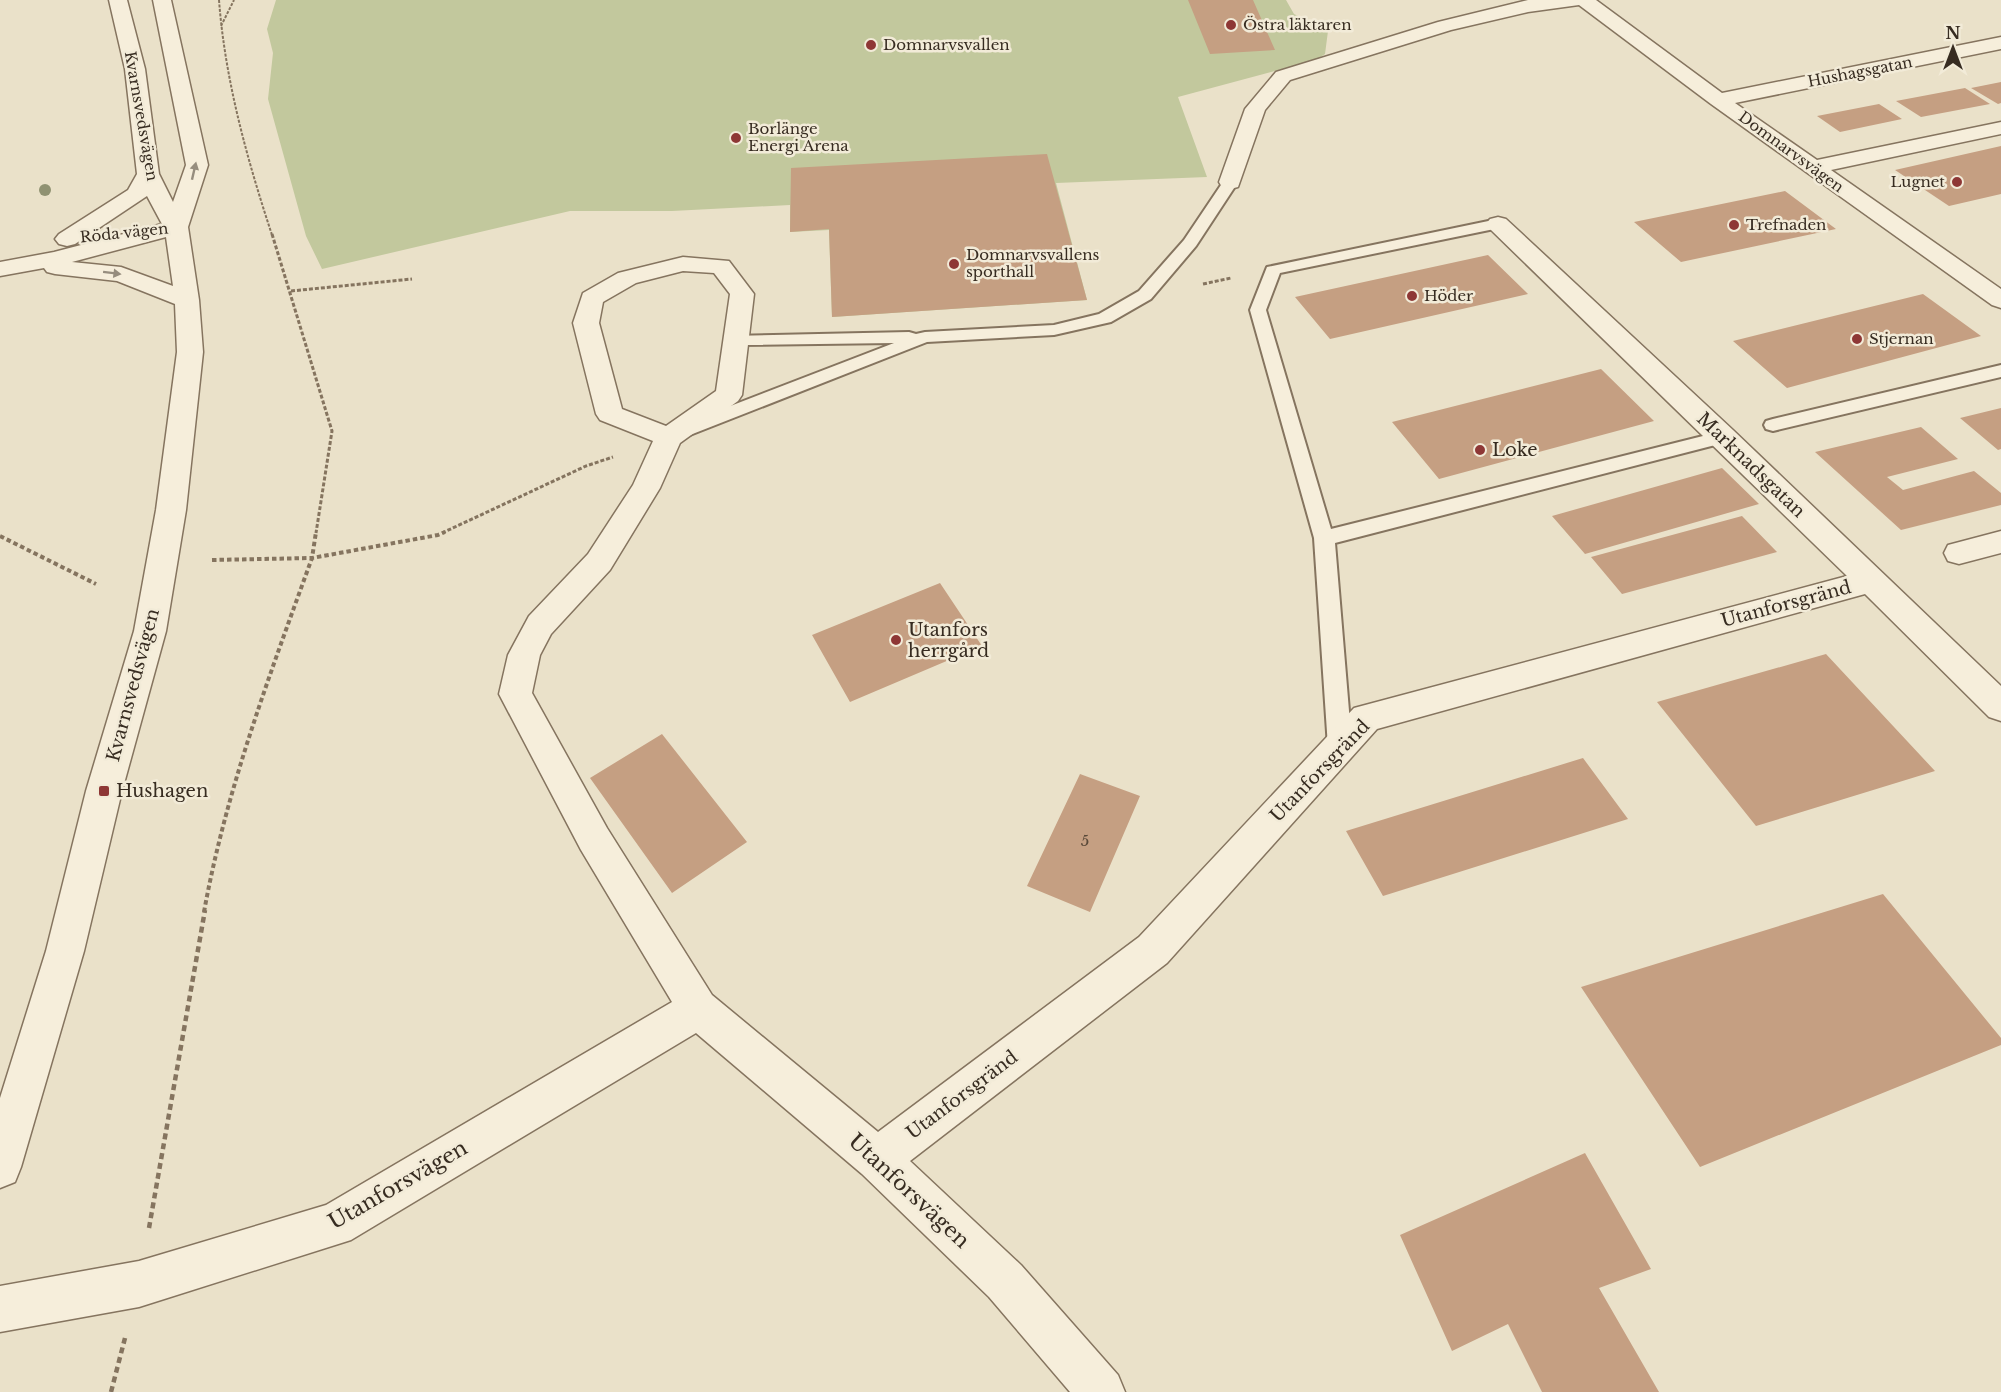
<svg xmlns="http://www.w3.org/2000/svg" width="2001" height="1392" font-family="'Libre Baskerville',serif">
  <rect width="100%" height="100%" fill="#eae1c9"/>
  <path fill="#c2c89d" d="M 276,0 L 1286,0 L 1294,14 L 1328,31 L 1325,54 L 1316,60 L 1178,97 L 1207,177 L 1056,183 L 1087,300 L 832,317 L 829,230 L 790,232 L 790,205 L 672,211 L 570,211 L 322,269 L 306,236 L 268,99 L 273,53 L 267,29 Z"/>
  <path fill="#c59f82" d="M 1188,0 L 1253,0 L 1275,50 L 1210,54 Z
    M 2001,82 L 2001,103 L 1998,104 L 1971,88 Z
    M 1965,88 L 1990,104 L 1921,117 L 1896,101 Z
    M 1879,104 L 1902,119 L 1840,132 L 1817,116 Z
    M 2001,146 L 2001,194 L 1949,206 L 1895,170 Z
    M 1047,154 L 1087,300 L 832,317 L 829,229 L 790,232 L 791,168 Z
    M 1785,191 L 1836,229 L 1681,262 L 1634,222 Z
    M 1488,255 L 1528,294 L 1330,339 L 1295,297 Z
    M 1923,294 L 1981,336 L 1787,388 L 1733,341 Z
    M 1601,369 L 1654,421 L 1439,479 L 1392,422 Z
    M 2001,408 L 2001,449 L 1998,450 L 1960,418 Z
    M 1921,427 L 1958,459 L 1887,477 L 1903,490 L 1974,471 L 2001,493 L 2001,505 L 1901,530 L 1815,452 Z
    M 1722,468 L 1759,504 L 1585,554 L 1552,516 Z
    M 1742,516 L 1777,552 L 1622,594 L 1591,557 Z
    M 940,583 L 982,646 L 850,702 L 812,635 Z
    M 1826,654 L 1935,771 L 1756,826 L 1657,702 Z
    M 662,734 L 747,842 L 672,893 L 590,778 Z
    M 1583,758 L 1628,819 L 1383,896 L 1346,831 Z
    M 1080,774 L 1140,796 L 1090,912 L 1027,886 Z
    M 1883,894 L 2001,1038 L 2001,1045 L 1700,1167 L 1581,987 Z
    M 1585,1153 L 1651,1269 L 1599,1288 L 1659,1392 L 1542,1392 L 1508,1324 L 1452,1351 L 1400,1235 Z"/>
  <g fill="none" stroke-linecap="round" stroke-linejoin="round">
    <g stroke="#85745f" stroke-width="4">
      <path id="service" d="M 1230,177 L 1238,182 L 1196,246 L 1151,299 L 1111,322 L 1054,335 L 927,342 L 690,435 L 683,437 L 676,435 L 674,431 L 676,427 L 894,343 L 736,345 L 730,344 L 727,340 L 730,336 L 909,332 L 916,334 L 925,332 L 1054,325 L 1099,314 L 1139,291 L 1184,240 L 1225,179 Z
        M 1498,219 L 1504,221 L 1506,224 L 1504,227 L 1280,273 L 1266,310 L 1331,529 L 1723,431 L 1730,432 L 1732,437 L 1730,442 L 1723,443 L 1335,543 L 1352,747 L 1348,754 L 1340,757 L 1332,754 L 1328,747 L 1314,538 L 1250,310 L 1267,267 Z
        M 2001,365 L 2001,377 L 1773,431 L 1766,429 L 1764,425 L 1766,421 L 1773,419 Z"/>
    </g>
    <g stroke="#85745f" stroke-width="3">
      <path id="minor" d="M 1528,0 L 1596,0 L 1722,93 L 2001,37 L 2001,49 L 1735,103 L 1817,160 L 2001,122 L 2001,134 L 1831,170 L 2001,289 L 2001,308 L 1992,305 L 1711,104 L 1579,5 L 1528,12 L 1451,30 L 1290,80 L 1265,110 L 1238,187 L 1230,189 L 1222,187 L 1219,182 L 1245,109 L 1276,72 L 1438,22 Z
        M 1498,217 L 1506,219 L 1733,430 L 2001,686 L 2001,721 L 1989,717 L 1865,594 L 1377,729 L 1167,963 L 910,1161 L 1021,1265 L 1118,1375 L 1125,1392 L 1070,1392 L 989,1297 L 862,1174 L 696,1033 L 351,1240 L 139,1307 L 0,1332 L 0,1286 L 139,1261 L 326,1205 L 672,1002 L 581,850 L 499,694 L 508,655 L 529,616 L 588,554 L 633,485 L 653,441 L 600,420 L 596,414 L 573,323 L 583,293 L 618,273 L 683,257 L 729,261 L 754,294 L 742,395 L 738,401 L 680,443 L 660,488 L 610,570 L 551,634 L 540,655 L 532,693 L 607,828 L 712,995 L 878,1132 L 1139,937 L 1354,708 L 1847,576 L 1490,229 L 1486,224 L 1490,219 ZM 683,271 L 714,273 L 730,294 L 716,391 L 666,426 L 622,409 L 599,323 L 603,302 L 636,283 Z
        M 2001,531 L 2001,553 L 1959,564 L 1948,561 L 1944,553 L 1948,545 Z"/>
    </g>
    <g stroke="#85745f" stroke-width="3">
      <path id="tertiary" d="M 109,0 L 127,0 L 145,69 L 159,174 L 173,202 L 186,165 L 153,0 L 171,0 L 208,165 L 188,227 L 199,300 L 203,352 L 186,510 L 166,631 L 122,791 L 84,951 L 21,1167 L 15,1182 L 0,1188 L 0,1098 L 46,951 L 86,791 L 134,631 L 156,510 L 177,352 L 175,304 L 117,281 L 55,274 L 47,272 L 44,268 L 0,276 L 0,262 L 54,252 L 162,224 L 147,196 L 75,244 L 67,246 L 59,244 L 55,239 L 59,234 L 128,190 L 137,174 L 125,69 ZM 166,237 L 173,286 L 121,267 L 72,262 Z"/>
    </g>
    <path stroke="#85745f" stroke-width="2" stroke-dasharray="3 1.5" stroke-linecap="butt" d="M 219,0 C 225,80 247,159 272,235
      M 221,26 L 234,0"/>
    <path stroke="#85745f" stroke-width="3" stroke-dasharray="4 2" stroke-linecap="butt" d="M 272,234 L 332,431 L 316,533
      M 1203,284 L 1231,278
      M 291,291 L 412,279
      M 442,533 L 586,466 L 613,457"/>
    <path stroke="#85745f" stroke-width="4" stroke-dasharray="4.5 3" stroke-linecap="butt" d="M 0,536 L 96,584
      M 212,560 L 312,558 L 438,535 L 445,532
      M 204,912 C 226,790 270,674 312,558 L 316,532"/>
    <path stroke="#85745f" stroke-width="4.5" stroke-dasharray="6 4" stroke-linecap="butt" d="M 149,1228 L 205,910
      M 111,1392 L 125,1338"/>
    <use href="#service" fill="#f6eedb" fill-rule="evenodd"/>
    <use href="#minor" fill="#f6eedb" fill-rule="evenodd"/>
    <use href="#tertiary" fill="#f6eedb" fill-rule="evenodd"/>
  </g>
  <circle fill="#909272" cx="45" cy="190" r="6"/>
  <defs><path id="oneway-solid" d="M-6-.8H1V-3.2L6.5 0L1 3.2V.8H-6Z" transform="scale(1.5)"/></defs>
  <g fill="#968d7e">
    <use href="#oneway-solid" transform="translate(194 171) rotate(-77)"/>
    <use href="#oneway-solid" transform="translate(112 273) rotate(7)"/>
  </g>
  <g fill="#8e3735" stroke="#f2ebd8" stroke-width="2">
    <circle cx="1231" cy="25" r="6"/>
    <circle cx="871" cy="45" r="6"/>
    <circle cx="736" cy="138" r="6"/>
    <circle cx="1957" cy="182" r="6"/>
    <circle cx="1734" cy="225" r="6"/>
    <circle cx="954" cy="264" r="6"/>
    <circle cx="1412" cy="296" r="6"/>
    <circle cx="1857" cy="339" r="6"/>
    <circle cx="1480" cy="450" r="6"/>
    <circle cx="896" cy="640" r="6"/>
    <rect x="98" y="785" width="12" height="12" rx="3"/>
  </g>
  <g text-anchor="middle" stroke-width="5" stroke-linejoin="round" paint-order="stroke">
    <g font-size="15" fill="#372c21" stroke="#f2ebd8" text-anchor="start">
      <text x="1243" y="30">Östra läktaren</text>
      <text x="883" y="50">Domnarvsvallen</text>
      <text x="748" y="134">Borlänge<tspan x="748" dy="17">Energi Arena</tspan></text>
      <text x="1945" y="187" text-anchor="end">Lugnet</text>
      <text x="1746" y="230">Trefnaden</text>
      <text x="966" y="260">Domnarvsvallens<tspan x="966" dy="17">sporthall</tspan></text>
      <text x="1424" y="301">Höder</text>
      <text x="1869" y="344">Stjernan</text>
    </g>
    <g font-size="15" fill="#372c21" stroke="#f2ebd8">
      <text transform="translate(1860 72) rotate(-11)" y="5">Hushagsgatan</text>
      <text transform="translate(141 116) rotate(80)" y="5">Kvarnsvedsvägen</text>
      <text transform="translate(1791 152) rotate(36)" y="5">Domnarvsvägen</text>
      <text transform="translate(124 233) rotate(-6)" y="5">Röda vägen</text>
    </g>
    <g font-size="15" fill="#5a4939">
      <text x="1085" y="846">5</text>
    </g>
    <g font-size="18" fill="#372c21" stroke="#f2ebd8" text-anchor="start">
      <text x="1492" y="456">Loke</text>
      <text x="908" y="636">Utanfors<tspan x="908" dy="21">herrgård</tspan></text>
      <text x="116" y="797">Hushagen</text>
    </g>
    <g font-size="18" fill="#372c21" stroke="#f2ebd8">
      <text transform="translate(1751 465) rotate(44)" y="6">Marknadsgatan</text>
      <text transform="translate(1786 604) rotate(-15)" y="6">Utanforsgränd</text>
      <text transform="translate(133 685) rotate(-75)" y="6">Kvarnsvedsvägen</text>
      <text transform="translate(1320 771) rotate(-46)" y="6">Utanforsgränd</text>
      <text transform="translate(962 1095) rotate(-37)" y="6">Utanforsgränd</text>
    </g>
    <g font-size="21" fill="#372c21" stroke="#f2ebd8">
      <text transform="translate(398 1185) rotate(-30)" y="7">Utanforsvägen</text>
      <text transform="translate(909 1191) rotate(43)" y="7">Utanforsvägen</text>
    </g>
  </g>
  <g transform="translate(1953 48)" stroke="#f2ebd8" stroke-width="4.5" paint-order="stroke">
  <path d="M0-4.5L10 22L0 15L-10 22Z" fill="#372c21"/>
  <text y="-9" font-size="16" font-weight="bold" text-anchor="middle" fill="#372c21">N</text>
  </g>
</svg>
